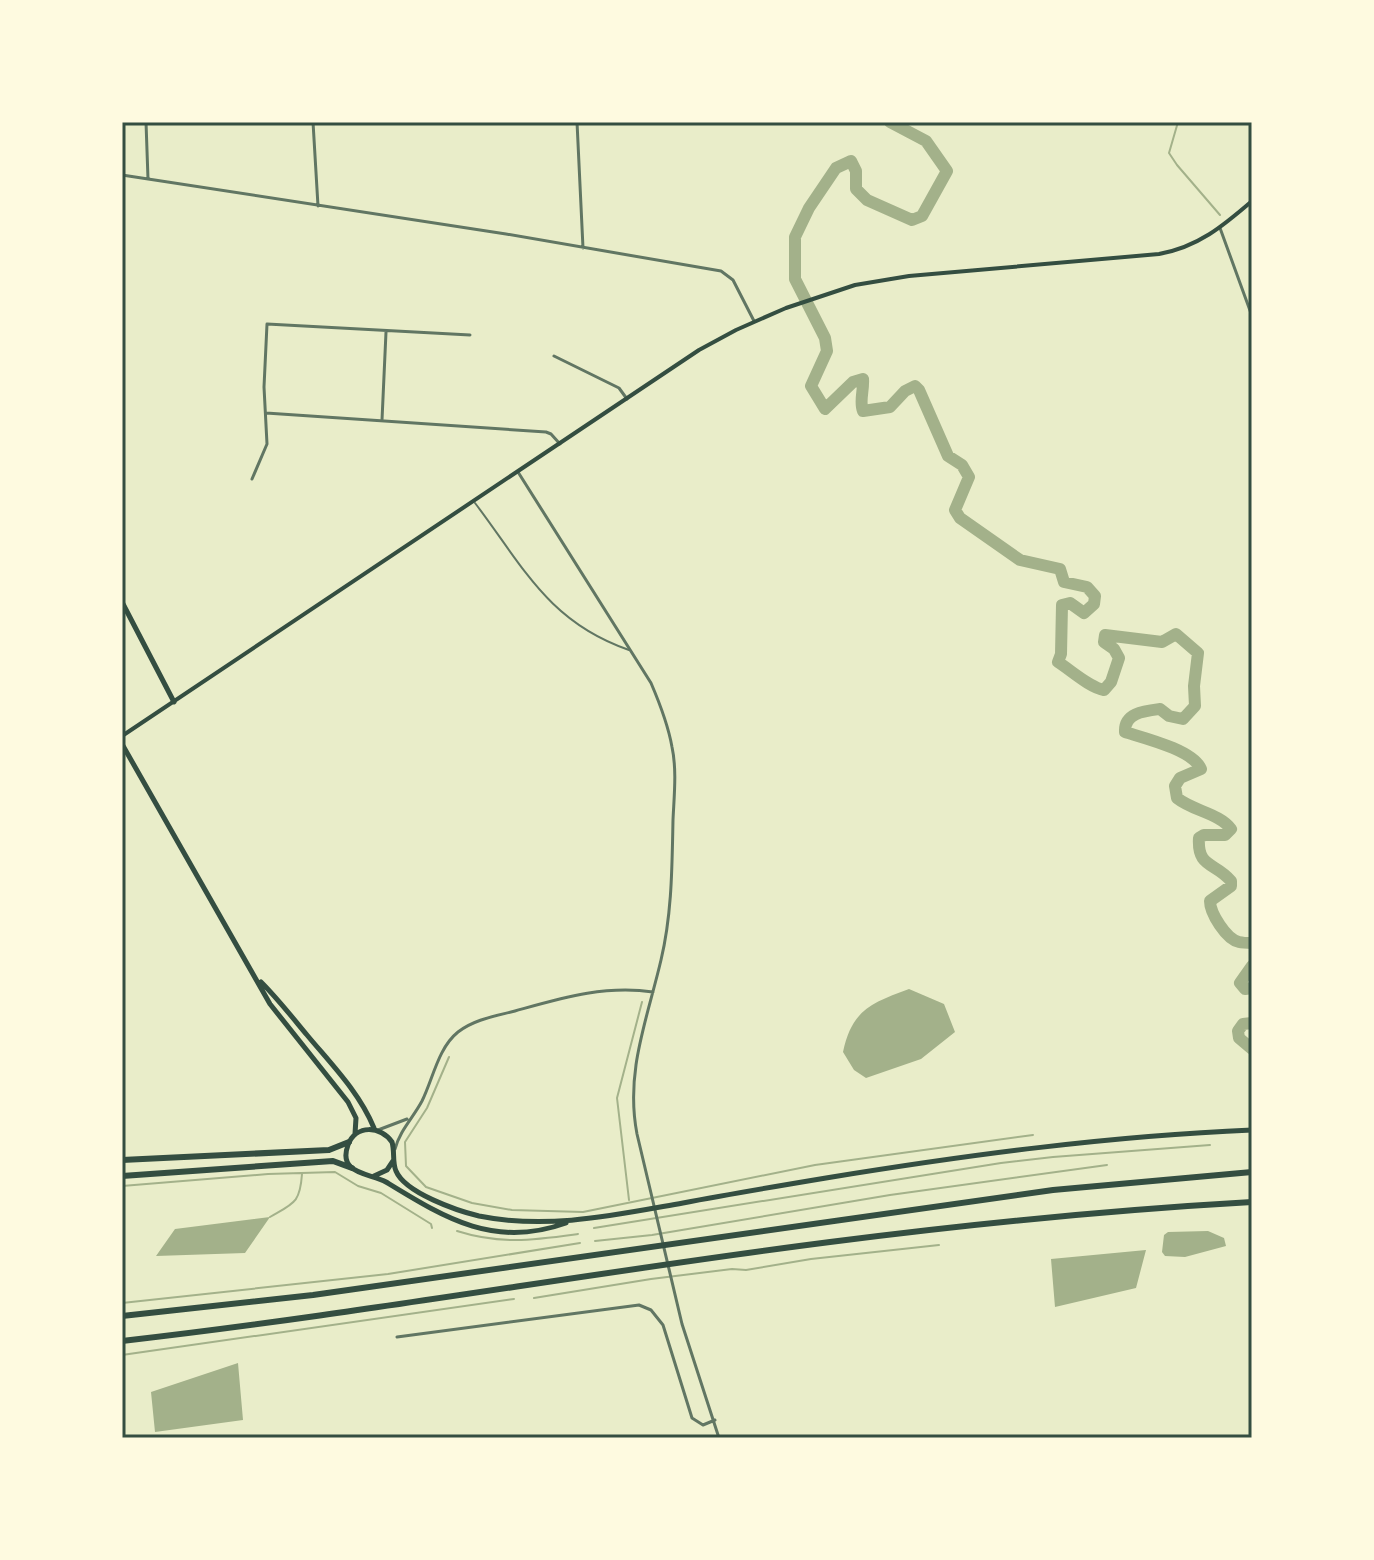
<svg xmlns="http://www.w3.org/2000/svg" width="1374" height="1560" font-family="Arial,sans-serif">
  <rect width="100%" height="100%" fill="#e9edc9"/>
  <path fill="#a3b18a" d="M 909,989 L 944,1004 L 955,1032 L 921,1059 L 866,1078 L 854,1070 L 843,1052 C 852,1010 871,1003 909,989 Z
    M 270,1217 L 245,1253 L 156,1256 L 175,1229 Z
    M 1208,1231 L 1224,1238 L 1226,1246 L 1185,1257 L 1165,1256 L 1162,1252 L 1164,1235 L 1168,1232 Z
    M 1146,1250 L 1136,1288 L 1055,1307 L 1051,1259 Z
    M 238,1363 L 243,1420 L 155,1432 L 151,1392 Z"/>
  <g fill="none" stroke-linecap="round" stroke-linejoin="round">
    <path stroke="#a3b18a" stroke-width="2" d="M 1178,122 L 1169,153 L 1177,165 L 1220,215
      M 449,1057 L 427,1108 L 405,1142 L 406,1166 L 426,1187 L 472,1203 L 512,1210 L 583,1212 L 815,1165 L 1033,1135
      M 122,1186 L 268,1174 L 335,1172 L 358,1186 L 381,1193 L 431,1224 L 432,1228
      M 629,1200 L 617,1098 L 642,1002
      M 270,1217 C 294,1203 300,1203 302,1174
      M 594,1228 L 1001,1163 L 1053,1157 L 1210,1145
      M 457,1231 C 501,1245 534,1240 578,1234
      M 595,1241 L 652,1235 L 890,1195 L 1107,1165
      M 534,1298 L 651,1279 L 732,1269 L 746,1270 L 811,1259 L 939,1245
      M 122,1303 L 388,1274 L 580,1243
      M 122,1355 L 514,1299"/>
    <path stroke="#a3b18a" stroke-width="12" d="M 890,122 L 926,141 L 947,171 L 922,216 L 912,220 L 867,200 L 856,189 L 856,171 L 851,161 L 836,168 L 809,208 L 795,237 L 795,279 L 825,338 L 827,351 L 811,386 L 825,409 L 853,382 L 863,379 C 864,390 859,402 863,411 L 890,407 L 905,391 L 915,386 L 919,390 L 948,456 L 962,465 L 969,477 L 955,510 L 960,518 L 1020,560 L 1060,569 L 1064,582 L 1087,587 L 1095,596 L 1094,604 L 1084,613 L 1070,603 L 1062,605 L 1061,654 L 1058,662 C 1072,671 1089,687 1104,690 L 1111,682 L 1119,658 L 1114,649 L 1104,642 L 1105,635 L 1162,642 L 1176,634 L 1198,653 L 1194,686 L 1195,706 L 1183,719 L 1169,716 L 1160,709 C 1144,711 1124,713 1125,732 C 1144,738 1193,750 1201,769 L 1180,778 L 1175,786 L 1177,798 C 1193,811 1219,813 1231,829 L 1225,835 L 1204,835 L 1199,838 C 1197,868 1215,862 1231,881 L 1231,886 L 1210,901 C 1210,913 1226,939 1239,942 C 1243,943 1248,943 1252,943
      M 1252,966 L 1240,983 L 1245,989 L 1252,988
      M 1252,1023 L 1243,1024 L 1238,1031 L 1239,1038 L 1252,1049"/>
    <path stroke="#617663" stroke-width="2" d="M 475,503 C 523,566 548,622 629,650"/>
    <path stroke="#617663" stroke-width="3" d="M 146,122 L 148,179
      M 313,122 L 318,206
      M 577,122 L 583,248
      M 122,175 L 506,234 L 721,271 L 733,280 L 754,321
      M 1220,228 L 1252,316
      M 554,356 L 619,388 L 627,399
      M 266,413 L 546,432 L 551,434 L 560,444
      M 382,420 L 386,332
      M 518,472 L 651,683 C 660,704 668,724 672,747 C 677,770 674,797 673,820 C 672,867 672,914 661,960 C 647,1020 625,1072 637,1134 L 682,1324 L 719,1438
      M 252,479 L 267,444 L 264,387 L 267,324 L 470,335
      M 378,1130 L 407,1119
      M 395,1149 C 400,1130 413,1118 422,1101 C 433,1079 438,1048 458,1032 C 475,1019 496,1016 515,1011 C 562,998 604,985 653,992
      M 397,1337 L 639,1305 L 651,1310 L 663,1325 L 692,1418 L 703,1425 L 715,1420"/>
    <path stroke="#344e41" stroke-width="4" d="M 122,736 L 699,350 L 736,330 L 786,308 L 855,285 L 909,276 L 1159,254 C 1198,247 1223,226 1252,201"/>
    <path stroke="#344e41" stroke-width="5" d="M 122,602 L 174,702
      M 122,744 L 270,1004 L 348,1102 L 356,1118 L 355,1134
      M 261,982 C 278,999 292,1017 307,1035 C 332,1065 359,1092 374,1128
      M 374,1176 L 387,1170 L 393,1161
      M 566,1223 C 494,1249 445,1218 386,1182 C 371,1173 337,1175 348,1145 C 356,1124 381,1126 392,1142 C 395,1152 392,1162 396,1171 C 405,1193 458,1211 479,1216 C 548,1230 615,1215 683,1203 C 730,1194 778,1186 826,1178 C 967,1155 1109,1136 1252,1130"/>
    <path stroke="#344e41" stroke-width="6" d="M 122,1160 L 329,1150 L 349,1142
      M 122,1176 L 333,1161 L 352,1168
      M 122,1316 L 313,1295 L 1053,1190 L 1252,1172
      M 122,1341 C 359,1314 594,1272 830,1242 C 970,1224 1111,1210 1252,1202"/>
  </g>
  <rect width="1374" height="1560" fill="none" stroke="#fefae0" stroke-width="248"/>
  <rect x="124" y="124" width="1126" height="1312" fill="none" stroke="#344e41" stroke-width="3"/>
</svg>
